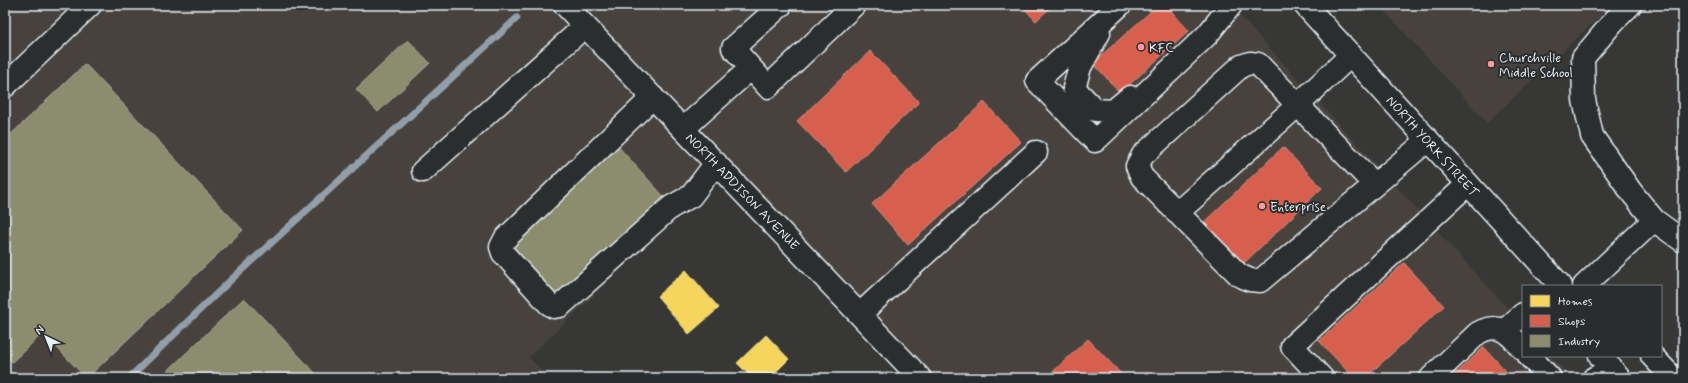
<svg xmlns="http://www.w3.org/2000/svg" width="1688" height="383" font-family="Mynerve,sans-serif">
  <rect width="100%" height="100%" fill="#373735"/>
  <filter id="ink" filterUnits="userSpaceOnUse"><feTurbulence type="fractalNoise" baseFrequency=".025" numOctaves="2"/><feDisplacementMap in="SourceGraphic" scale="8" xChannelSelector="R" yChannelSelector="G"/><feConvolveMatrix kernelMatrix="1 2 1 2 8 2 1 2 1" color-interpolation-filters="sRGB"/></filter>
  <g filter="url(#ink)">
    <path fill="#46423d" d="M 5,5 L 1230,5 L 1523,325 L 1523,356 L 1551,356 L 1571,378 L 908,378 L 715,180 L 529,357 L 548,378 L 5,378 Z
      M 1379,5 L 1612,5 L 1487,123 Z"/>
    <path fill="#f6d55c" stroke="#f2dd8b" d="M 686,270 L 719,308 L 689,334 L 657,296 Z
      M 766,335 L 789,359 L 770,378 L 752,378 L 737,363 Z"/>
    <path fill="#d6604d" stroke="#db8c80" d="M 1021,5 L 1053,5 L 1036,21 Z
      M 1158,5 L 1166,5 L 1189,31 L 1120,93 L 1093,63 Z
      M 870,51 L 919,102 L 846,172 L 797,121 Z
      M 984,102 L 1021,142 L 908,245 L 872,204 Z
      M 1283,147 L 1322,188 L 1241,266 L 1202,224 Z
      M 1404,263 L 1444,306 L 1365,378 L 1354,378 L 1319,341 Z
      M 1088,339 L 1125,378 L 1046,378 Z
      M 1484,347 L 1512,378 L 1451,378 Z"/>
    <path fill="#8c8c6e" stroke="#a8aa97" d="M 408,40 L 430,63 L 378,112 L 356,89 Z
      M 85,64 L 243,230 L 87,378 L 86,378 L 43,333 L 12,362 L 5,355 L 5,140 Z
      M 616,144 L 666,199 L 555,299 L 506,244 Z
      M 244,298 L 320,378 L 160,378 Z"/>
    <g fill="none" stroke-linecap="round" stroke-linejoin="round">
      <path stroke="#929ea9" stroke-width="7" d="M 129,378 L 234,277 L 517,18"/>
      <g stroke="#e8f1f8" stroke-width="25">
        <path id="minor" d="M 565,5 L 920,378
          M 781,5 L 733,48 L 768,87 L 854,5
          M 1120,5 L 1037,81 L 1095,141 L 1207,35 L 1231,5
          M 1630,5 L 1613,22 L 1583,58 L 1584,100 L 1592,136 L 1632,193 L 1654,220
          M 1099,33 L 1080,67 L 1074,88 L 1095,110 L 1113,111 L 1130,97
          M 5,86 L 90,5
          M 653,97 L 505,239 L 501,247 L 503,253 L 548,303 L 554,307 L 560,306 L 671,207 L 691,196 L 716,163
          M 683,129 L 750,69
          M 423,171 L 585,26
          M 1374,184 L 1258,64 L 1250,63 L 1241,66 L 1143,155 L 1137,166 L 1142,177 L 1239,275 L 1250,280 L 1260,281 L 1428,140
          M 1177,213 L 1298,105 L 1351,55
          M 1584,286 L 1654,220 L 1683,241
          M 860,314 L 1036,152
          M 1505,330 L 1523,314
          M 1529,356 L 1550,378
          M 1322,378 L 1292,346 L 1468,184
          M 1431,378 L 1478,333 C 1501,321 1509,334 1523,349
          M 1594,378 L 1612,369"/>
      </g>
      <g stroke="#e8f1f8" stroke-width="25">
        <path id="major" d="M 1305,5 L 1561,286
          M 1600,356 L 1619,378
          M 1652,356 L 1673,378"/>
      </g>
      <use href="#minor" stroke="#2a2d2e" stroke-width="22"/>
      <use href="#major" stroke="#2a2d2e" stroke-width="22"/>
    </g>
  </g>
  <g fill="#ff9aa2" stroke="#2a2d2e" stroke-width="1.5">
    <circle cx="1141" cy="47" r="4"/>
    <circle cx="1491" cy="64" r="4"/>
    <circle cx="1262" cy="206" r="4"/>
  </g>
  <g text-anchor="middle" stroke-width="4" stroke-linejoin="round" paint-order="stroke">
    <g font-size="13" fill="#e8f1f8" stroke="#2a2d2e" text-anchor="start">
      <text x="1149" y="52">KFC</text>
      <text x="1499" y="62">Churchville<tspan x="1499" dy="15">Middle School</tspan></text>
      <text x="1270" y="211">Enterprise</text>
    </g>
    <g font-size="13" fill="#e8f1f8" stroke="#2a2d2e">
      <text transform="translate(1433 146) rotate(48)" y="5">NORTH YORK STREET</text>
      <text transform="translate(743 191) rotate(46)" y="5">NORTH ADDISON AVENUE</text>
    </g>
  </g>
  <rect width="1688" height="383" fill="none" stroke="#2a2d2e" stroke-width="20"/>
  <rect x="10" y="10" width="1668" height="363" fill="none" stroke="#e8f1f8" stroke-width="1.5" filter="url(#ink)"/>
  <rect x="1522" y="285" width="140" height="72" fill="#2a2d2e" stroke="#767b7f"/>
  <rect x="1530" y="295" width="20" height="12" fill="#f6d55c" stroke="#767b7f"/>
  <text x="1558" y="305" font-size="12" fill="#e8f1f8">Homes</text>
  <rect x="1530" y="315" width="20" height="12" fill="#d6604d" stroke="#767b7f"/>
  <text x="1558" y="325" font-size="12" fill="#e8f1f8">Shops</text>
  <rect x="1530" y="335" width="20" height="12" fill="#8c8c6e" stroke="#767b7f"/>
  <text x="1558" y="345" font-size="12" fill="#e8f1f8">Industry</text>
  <g transform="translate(46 337) rotate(317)" stroke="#2a2d2e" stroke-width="3" paint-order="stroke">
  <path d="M0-3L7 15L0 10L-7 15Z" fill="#e8f1f8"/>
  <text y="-6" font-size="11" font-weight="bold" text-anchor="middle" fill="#e8f1f8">N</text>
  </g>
</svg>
